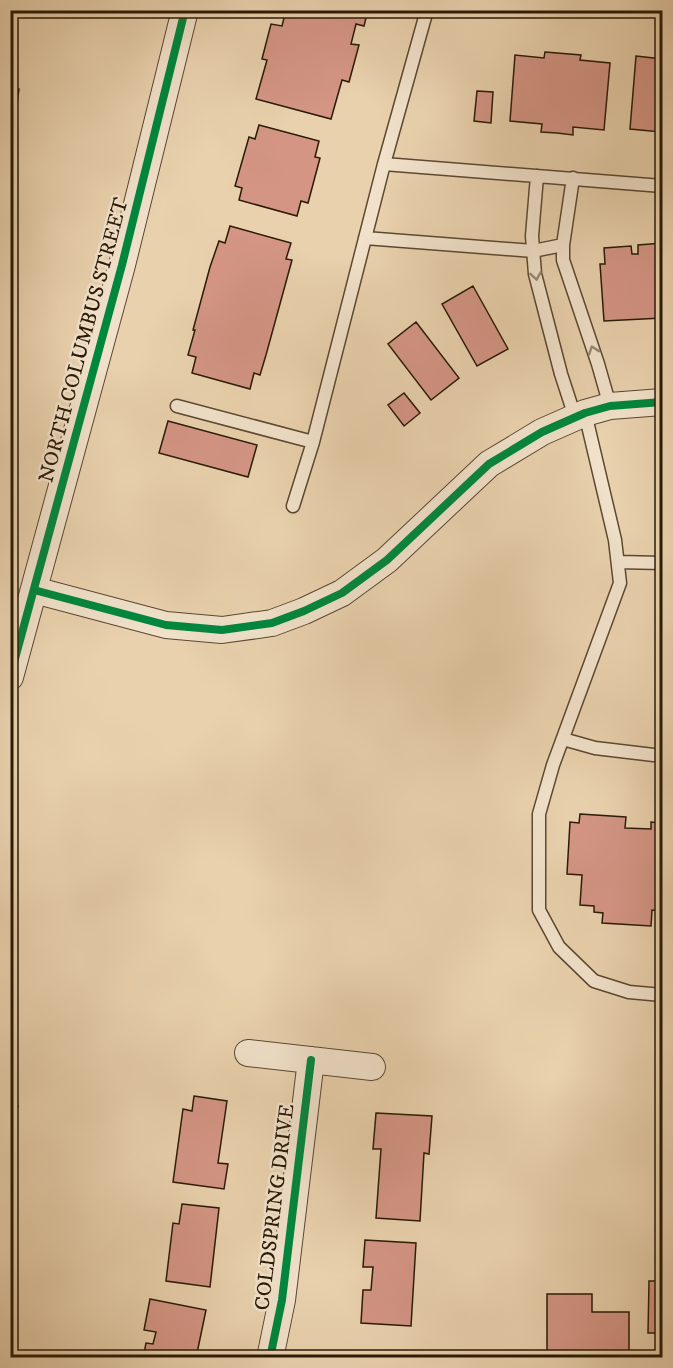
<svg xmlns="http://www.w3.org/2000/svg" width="673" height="1368" font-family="'IM FELL DW Pica',serif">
  <rect width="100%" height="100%" fill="#e9d1ad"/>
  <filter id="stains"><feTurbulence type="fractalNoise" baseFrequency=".00333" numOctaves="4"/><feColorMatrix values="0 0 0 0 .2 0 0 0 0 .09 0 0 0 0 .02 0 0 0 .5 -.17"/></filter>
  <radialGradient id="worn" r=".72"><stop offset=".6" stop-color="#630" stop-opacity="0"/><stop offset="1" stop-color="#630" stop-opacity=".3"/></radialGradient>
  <path fill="#d49585" stroke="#2a1a06" stroke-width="1.5" d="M 286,10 L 368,10 L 364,26 L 356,24 L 351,44 L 359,45 L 349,82 L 342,80 L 331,119 L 256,99 L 267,60 L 262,59 L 271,24 L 282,26 Z
    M 545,52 L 581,55 L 580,60 L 610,63 L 604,130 L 573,127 L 573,135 L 557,133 L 541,132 L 542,124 L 510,121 L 515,55 L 544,58 Z
    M 636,56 L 662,59 L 661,132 L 630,129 Z
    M 10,87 L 19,89 L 11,148 L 10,148 Z
    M 477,91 L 493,92 L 491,123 L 474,121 Z
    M 259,125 L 319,141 L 315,157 L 320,158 L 308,203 L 301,201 L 297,216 L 239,200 L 242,188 L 235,186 L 249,137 L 255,139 Z
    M 230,226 L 291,243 L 286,259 L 292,260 L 266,355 L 260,375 L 254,373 L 250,389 L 192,373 L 196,357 L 188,355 L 195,330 L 193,330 L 210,267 L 219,241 L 225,243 Z
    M 662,243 L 662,318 L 604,321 L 600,264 L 605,264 L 604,248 L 631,246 L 632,254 L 638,254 L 638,245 Z
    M 473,286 L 508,349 L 477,366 L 442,304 Z
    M 416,322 L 459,378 L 431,400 L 388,344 Z
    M 404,393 L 420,413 L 404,426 L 388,405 Z
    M 168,421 L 257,445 L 248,477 L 159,453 Z
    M 580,814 L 626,817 L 625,828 L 651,829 L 651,822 L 662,823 L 662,911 L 652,910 L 651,926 L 602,923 L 603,913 L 594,912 L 594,906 L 580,905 L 582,875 L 567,874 L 570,822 L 579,823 Z
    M 194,1096 L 227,1101 L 218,1163 L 228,1164 L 224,1189 L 173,1182 L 183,1109 L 192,1111 Z
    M 10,1105 L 18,1106 L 10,1136 Z
    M 376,1113 L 432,1116 L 429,1154 L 424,1153 L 420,1221 L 376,1218 L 381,1149 L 373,1149 Z
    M 182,1204 L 219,1208 L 210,1287 L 166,1281 L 173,1223 L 179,1224 Z
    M 365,1240 L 416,1243 L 411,1326 L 361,1323 L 363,1290 L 371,1290 L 373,1267 L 363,1267 Z
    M 649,1281 L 662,1281 L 662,1333 L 648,1333 Z
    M 547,1294 L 592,1294 L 592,1312 L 629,1312 L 629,1358 L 567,1358 L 567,1355 L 547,1355 Z
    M 150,1299 L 206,1310 L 196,1358 L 143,1358 L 146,1343 L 153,1344 L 156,1332 L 144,1330 Z"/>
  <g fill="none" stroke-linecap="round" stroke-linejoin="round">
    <g stroke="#5a4830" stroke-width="15">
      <path id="service" d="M 384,164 L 662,186
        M 537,176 L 532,236 L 535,274 L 561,374 L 575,417
        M 573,178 L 563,245 L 563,260 L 598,364 L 610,406
        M 365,238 L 533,251 L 563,245
        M 177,406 L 313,442
        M 585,413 L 615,540 L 620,583 L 553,765 L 539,814 L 539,910 L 559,947 L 594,981 L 629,992 L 662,995
        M 293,506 L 313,442 L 384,164 L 427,10
        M 618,562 L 662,563
        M 563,739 L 595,748 L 662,756"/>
    </g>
    <g stroke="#5a4830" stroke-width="28">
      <path id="minor" d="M 34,590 L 166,625 L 222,630 L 272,623 L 304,611 L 342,593 L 387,560 L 489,464 L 542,432 L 585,413 L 610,406 L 662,402
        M 10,677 L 122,265 L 185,10
        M 248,1053 L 372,1067
        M 270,1358 L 282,1300 L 311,1060"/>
    </g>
    <use href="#service" stroke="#f1e1ca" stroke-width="12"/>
    <use href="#minor" stroke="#f1e1ca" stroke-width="26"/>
    <g stroke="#f1e1ca" stroke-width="11">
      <path id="cycleway" d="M 34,590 L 166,625 L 222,630 L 272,623 L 304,611 L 342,593 L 387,560 L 489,464 L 542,432 L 585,413 L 610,406 L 662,402
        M 10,677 L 122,265 L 185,10
        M 270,1358 L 282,1300 L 311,1060"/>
    </g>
    <use href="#cycleway" stroke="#00873e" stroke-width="8"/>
  </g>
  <defs><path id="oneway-chevron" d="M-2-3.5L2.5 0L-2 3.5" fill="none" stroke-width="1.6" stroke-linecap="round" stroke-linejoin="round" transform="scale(1.5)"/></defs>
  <g stroke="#978772">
    <use href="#oneway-chevron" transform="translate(536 276) rotate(81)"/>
    <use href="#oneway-chevron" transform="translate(593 350) rotate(-109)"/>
  </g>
  <g text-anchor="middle" stroke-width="5" stroke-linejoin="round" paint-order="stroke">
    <g font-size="21" fill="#2a1a06" stroke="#f1e1ca">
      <text transform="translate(83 340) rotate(-75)" y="7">NORTH COLUMBUS STREET</text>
      <text transform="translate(274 1207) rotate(-83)" y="7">COLDSPRING DRIVE</text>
    </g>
  </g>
  <rect width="673" height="1368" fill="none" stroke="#e9d1ad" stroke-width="36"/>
  <rect x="12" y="12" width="649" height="1344" fill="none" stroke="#2a1a06" stroke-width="3"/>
  <rect x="18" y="18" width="637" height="1332" fill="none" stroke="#2a1a06" stroke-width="1.5"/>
  <rect width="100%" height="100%" filter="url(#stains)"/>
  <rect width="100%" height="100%" fill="url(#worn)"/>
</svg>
